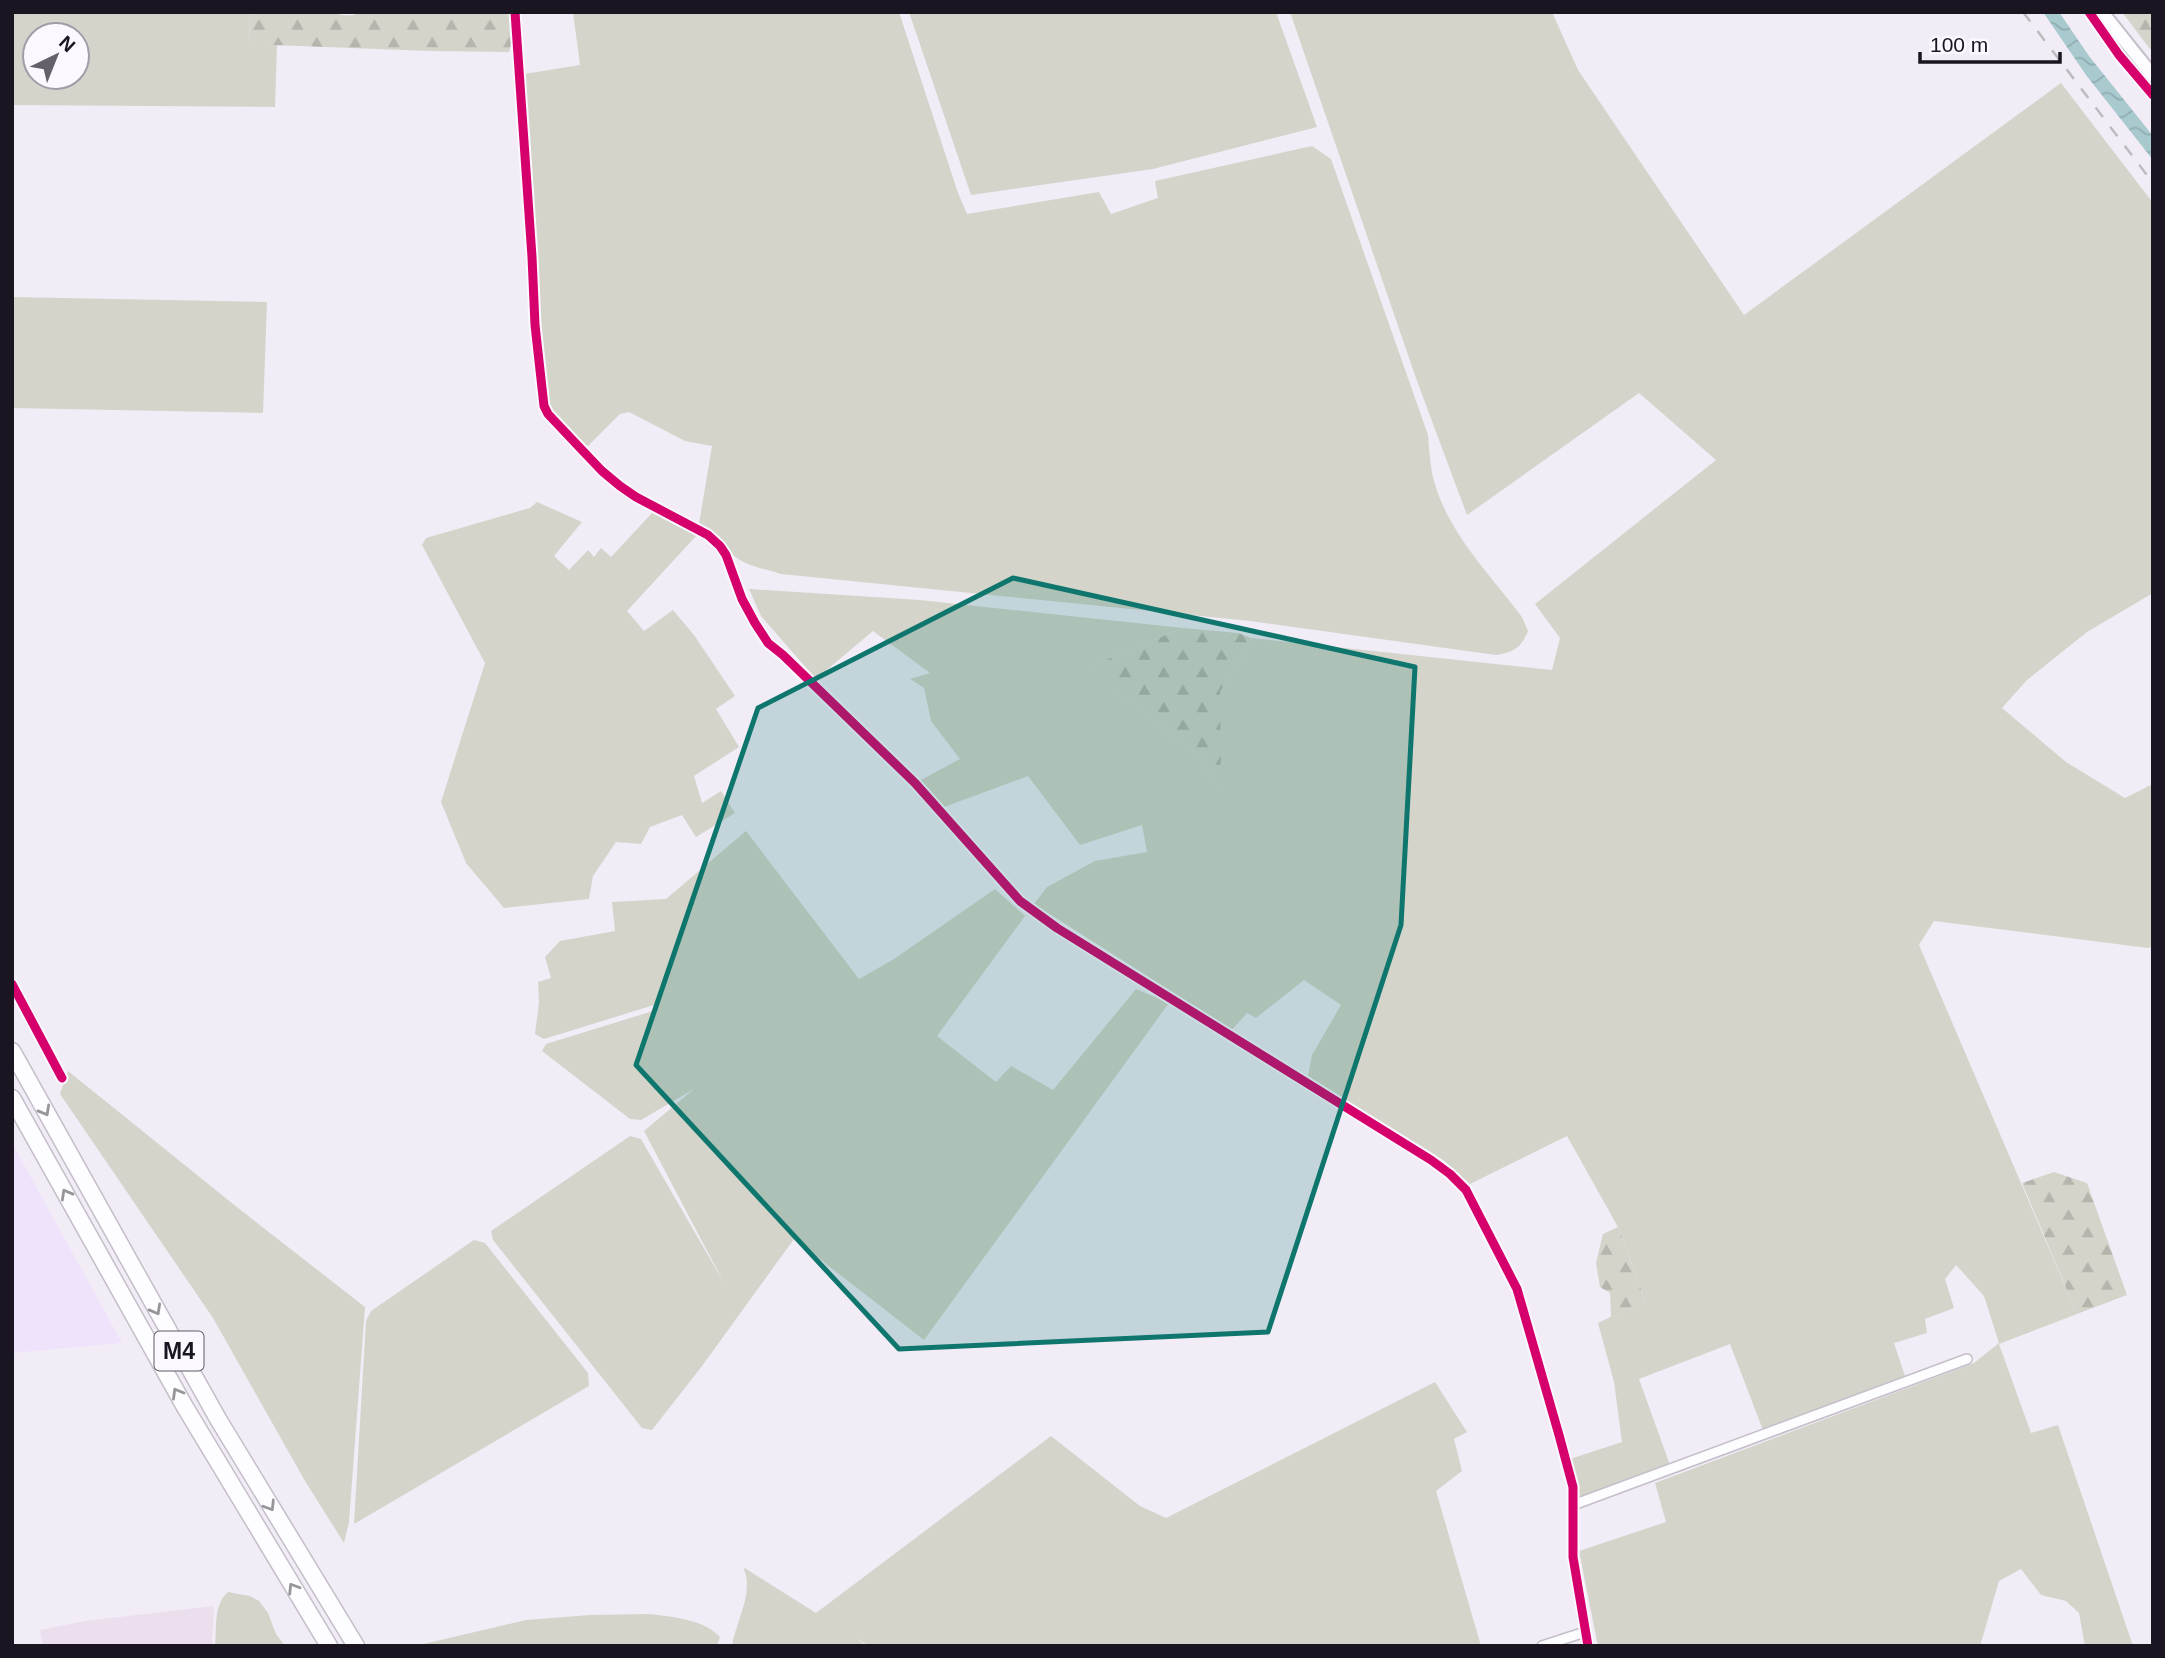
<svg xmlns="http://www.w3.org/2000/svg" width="2165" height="1658" font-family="Arial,sans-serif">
  <defs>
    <pattern id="forest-firs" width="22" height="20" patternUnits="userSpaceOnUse" patternTransform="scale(1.75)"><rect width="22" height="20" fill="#d5d4ca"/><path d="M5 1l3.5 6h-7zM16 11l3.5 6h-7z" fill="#b6b5ad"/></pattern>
    <pattern id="water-waves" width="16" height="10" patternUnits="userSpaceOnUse" patternTransform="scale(1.75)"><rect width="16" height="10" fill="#a8cace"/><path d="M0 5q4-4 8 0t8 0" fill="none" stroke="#90adb1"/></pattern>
  </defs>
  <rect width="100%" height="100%" fill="#f2ecf7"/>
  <path fill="#eee3fa" d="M 12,1143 L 122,1343 L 12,1353 Z"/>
  <path fill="#ebdfee" d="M 214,1606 L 212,1646 L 43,1646 L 40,1630 L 85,1621 Z"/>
  <path fill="#d5d4ca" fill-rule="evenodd" d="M 12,12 L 250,12 L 249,43 L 277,45 L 275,107 L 12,105 ZM 35,35 L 77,35 L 77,77 L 35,77 Z
    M 573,12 L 899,12 L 958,193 L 967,214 L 1099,192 L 1111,214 L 1158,198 L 1155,181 L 1312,146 L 1331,159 L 1428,435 C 1429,448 1430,461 1432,473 C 1444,529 1489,573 1522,617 L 1528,631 C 1521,648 1514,652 1496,655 L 1250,621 L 781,574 C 766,569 745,566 733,555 C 721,543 714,533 699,524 L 712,446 L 685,441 L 629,412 L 620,414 L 587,447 L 549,407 L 546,391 L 524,74 L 580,65 Z
    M 909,12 L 1276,12 L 1317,127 L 1153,169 L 971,195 Z
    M 1290,12 L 1552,12 L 1578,70 L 1744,315 L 2061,83 L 2153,203 L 2153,593 L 2087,632 L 2027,680 L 2002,708 L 2066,762 L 2125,798 L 2153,784 L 2153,946 L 2148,948 L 1934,921 L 1919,945 L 2077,1314 L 1999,1344 L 2031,1433 L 2058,1425 L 2133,1646 L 2085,1646 L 2079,1613 L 2066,1601 L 2041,1595 L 2021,1569 L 1999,1581 L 1980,1646 L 1598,1646 L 1579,1551 L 1666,1522 L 1655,1483 L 1974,1363 L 1999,1343 L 1984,1296 L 1956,1265 L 1945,1279 L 1954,1308 L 1925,1319 L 1927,1333 L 1894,1343 L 1905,1376 L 1763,1430 L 1730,1344 L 1639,1379 L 1670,1465 L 1580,1498 L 1570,1459 L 1622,1442 L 1614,1382 L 1598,1323 L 1645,1300 L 1618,1227 L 1567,1136 L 1470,1184 L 1443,1160 L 1308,1076 L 1312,1055 L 1341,1005 L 1304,980 L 1256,1018 L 1247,1013 L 1232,1030 L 1034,904 L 1047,887 L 1095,861 L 1147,852 L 1142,825 L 1080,845 L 1028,776 L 944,807 L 921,780 L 960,759 L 931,721 L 924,688 L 910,679 L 930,673 L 873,631 L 816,679 L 761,616 L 749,589 L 920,600 L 1183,628 L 1088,668 L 1198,755 L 1220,789 L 1220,692 L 1251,638 L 1552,670 L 1560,638 L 1535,604 L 1716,460 L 1639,393 L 1467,515 L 1417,381 Z
    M 12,297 L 267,302 L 263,413 L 12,408 Z
    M 537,502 L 582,522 L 554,556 L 569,570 L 588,550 L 594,557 L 601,548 L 611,557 L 653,512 L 697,535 L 627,611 L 644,631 L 673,610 L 694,635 L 735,696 L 716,709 L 739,747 L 694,776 L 702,803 L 721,791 L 735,813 L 696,837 L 682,815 L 650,827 L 641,844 L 616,842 L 593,876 L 589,899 L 504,908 L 466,863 L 441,802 L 485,663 L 422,545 L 426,538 L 530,508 Z
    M 746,831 L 859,979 L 894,959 L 995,889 L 1025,916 L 937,1036 L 996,1082 L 1011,1066 L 1053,1090 L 1136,989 L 1169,1003 L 924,1340 L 794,1239 L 702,1366 L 652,1430 L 642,1428 L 493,1240 L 491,1231 L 630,1136 L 641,1139 L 724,1283 L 644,1131 L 694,1089 L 641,1120 L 630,1119 L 542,1051 L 546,1044 L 653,1011 L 657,1013 L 654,1005 L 544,1039 L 535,1034 L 539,1003 L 538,982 L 551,978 L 545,957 L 560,941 L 615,931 L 612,902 L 666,899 Z
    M 68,1071 L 233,1204 L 365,1307 L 349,1522 L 344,1543 L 305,1481 L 213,1318 L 60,1094 Z
    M 474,1240 L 485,1243 L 588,1373 L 589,1386 L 354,1524 L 366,1321 L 371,1311 Z
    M 1435,1382 L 1467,1432 L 1454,1439 L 1462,1471 L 1436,1491 L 1481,1646 L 869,1646 L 857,1639 L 866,1646 L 732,1646 C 736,1620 755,1592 743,1567 L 816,1613 L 1051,1436 L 1140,1506 L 1166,1518 Z
    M 228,1592 L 250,1596 L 259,1601 L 268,1613 L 276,1634 L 285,1646 L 215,1646 C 217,1628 213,1605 228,1592 Z
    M 649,1614 C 672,1617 704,1619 720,1637 L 717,1646 L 415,1646 L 526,1620 L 590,1615 Z"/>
  <path fill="url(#forest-firs)" d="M 250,12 L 333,12 C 339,16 355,17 360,12 L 510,12 L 512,41 L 509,52 L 429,51 L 249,44 Z
    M 2122,12 L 2153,12 L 2153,53 Z
    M 1183,628 L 1238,633 L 1251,638 L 1220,692 L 1221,791 L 1198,755 L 1087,668 Z
    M 2054,1172 L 2087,1183 L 2127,1295 L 2077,1314 L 2022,1183 Z
    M 1618,1227 L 1645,1300 L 1611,1317 L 1610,1293 L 1600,1287 L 1596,1263 L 1603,1234 Z"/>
  <path fill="url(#water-waves)" d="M 2043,12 L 2059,12 L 2089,56 L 2153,136 L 2153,160 L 2086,75 Z"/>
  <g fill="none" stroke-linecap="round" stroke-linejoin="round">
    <g stroke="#c4bec9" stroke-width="12">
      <path id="street" d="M 515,12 L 532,257 L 535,325 L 544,406 L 548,414 L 582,450 L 602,471 L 620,486 L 636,497 L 708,535 L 720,546 L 726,555 L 742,599 L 755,623 L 768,643 L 783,655 L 915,783 L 1020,901 L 1057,928 L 1431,1160 L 1450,1174 L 1466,1190 L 1517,1289 L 1559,1435 L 1573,1487 L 1573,1557 L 1588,1646
        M 12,984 L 62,1078
        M 1573,1505 L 1967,1359
        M 1542,1646 L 1585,1632"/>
    </g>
    <g stroke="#c4bec9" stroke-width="16">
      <path id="secondary" d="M 2102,12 L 2153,76"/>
    </g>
    <g stroke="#c4bec9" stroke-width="19">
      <path id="highway" d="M 12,1051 L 218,1419 L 356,1646
        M 12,1098 L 185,1407 L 329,1646"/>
    </g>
    <use href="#street" stroke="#fdfcfe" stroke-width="9"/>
    <use href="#secondary" stroke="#fdfcfe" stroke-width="12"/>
    <use href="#highway" stroke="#fdfcfe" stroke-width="16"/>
    <path stroke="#bcbcbe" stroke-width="2.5" stroke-dasharray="12 12" stroke-linecap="butt" d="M 2023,12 L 2153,183"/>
    <g stroke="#fbf8ff" stroke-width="13">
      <path id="cycleway" d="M 515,12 L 532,257 L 535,325 L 544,406 L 548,414 L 582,450 L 602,471 L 620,486 L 636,497 L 708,535 L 720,546 L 726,555 L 742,599 L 755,623 L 768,643 L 783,655 L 915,783 L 1020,901 L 1057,928 L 1431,1160 L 1450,1174 L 1466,1190 L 1517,1289 L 1559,1435 L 1573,1487 L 1573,1557 L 1588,1646
        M 2089,12 L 2119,55 L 2153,95
        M 12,984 L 62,1078"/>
    </g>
    <use href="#cycleway" stroke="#d6006c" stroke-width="9"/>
  </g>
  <defs><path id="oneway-chevron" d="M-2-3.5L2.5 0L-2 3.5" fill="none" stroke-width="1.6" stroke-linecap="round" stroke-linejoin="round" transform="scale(1.75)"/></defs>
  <g stroke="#97949a">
    <use href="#oneway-chevron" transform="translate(45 1111) rotate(61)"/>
    <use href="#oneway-chevron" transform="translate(66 1194) rotate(-119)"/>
    <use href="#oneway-chevron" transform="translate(156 1310) rotate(61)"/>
    <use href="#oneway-chevron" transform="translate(177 1393) rotate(-120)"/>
    <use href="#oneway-chevron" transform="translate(270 1506) rotate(58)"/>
    <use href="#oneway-chevron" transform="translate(293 1588) rotate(-122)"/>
  </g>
  <path fill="#0f766e" fill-opacity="0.2" stroke="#0f766e" stroke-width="5" stroke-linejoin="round" d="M 1013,578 L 1415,667 L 1401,925 L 1268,1332 L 899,1349 L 636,1065 L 758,708 Z"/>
  <g text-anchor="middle" stroke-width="7" stroke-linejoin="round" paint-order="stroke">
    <rect fill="#fbf8ff" stroke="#5e5963" stroke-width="2" x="154.5" y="1331.5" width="49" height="39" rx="5"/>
    <g font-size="23" font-weight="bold" fill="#1a1520">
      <text x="179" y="1359">M4</text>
    </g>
  </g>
  <rect width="2165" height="1658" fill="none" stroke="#1a1520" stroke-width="28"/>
  <g transform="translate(56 56) rotate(43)"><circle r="33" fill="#fbf8ff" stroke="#a19da6" stroke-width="2"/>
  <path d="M0-5L12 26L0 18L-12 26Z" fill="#66606b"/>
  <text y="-10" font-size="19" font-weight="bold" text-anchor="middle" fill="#1a1520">N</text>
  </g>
  <path d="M1920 52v10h140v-10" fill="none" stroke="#1a1520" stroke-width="3.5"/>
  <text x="1930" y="52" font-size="21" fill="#1a1520" stroke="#fbf8ff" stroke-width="5" paint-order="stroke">100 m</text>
</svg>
